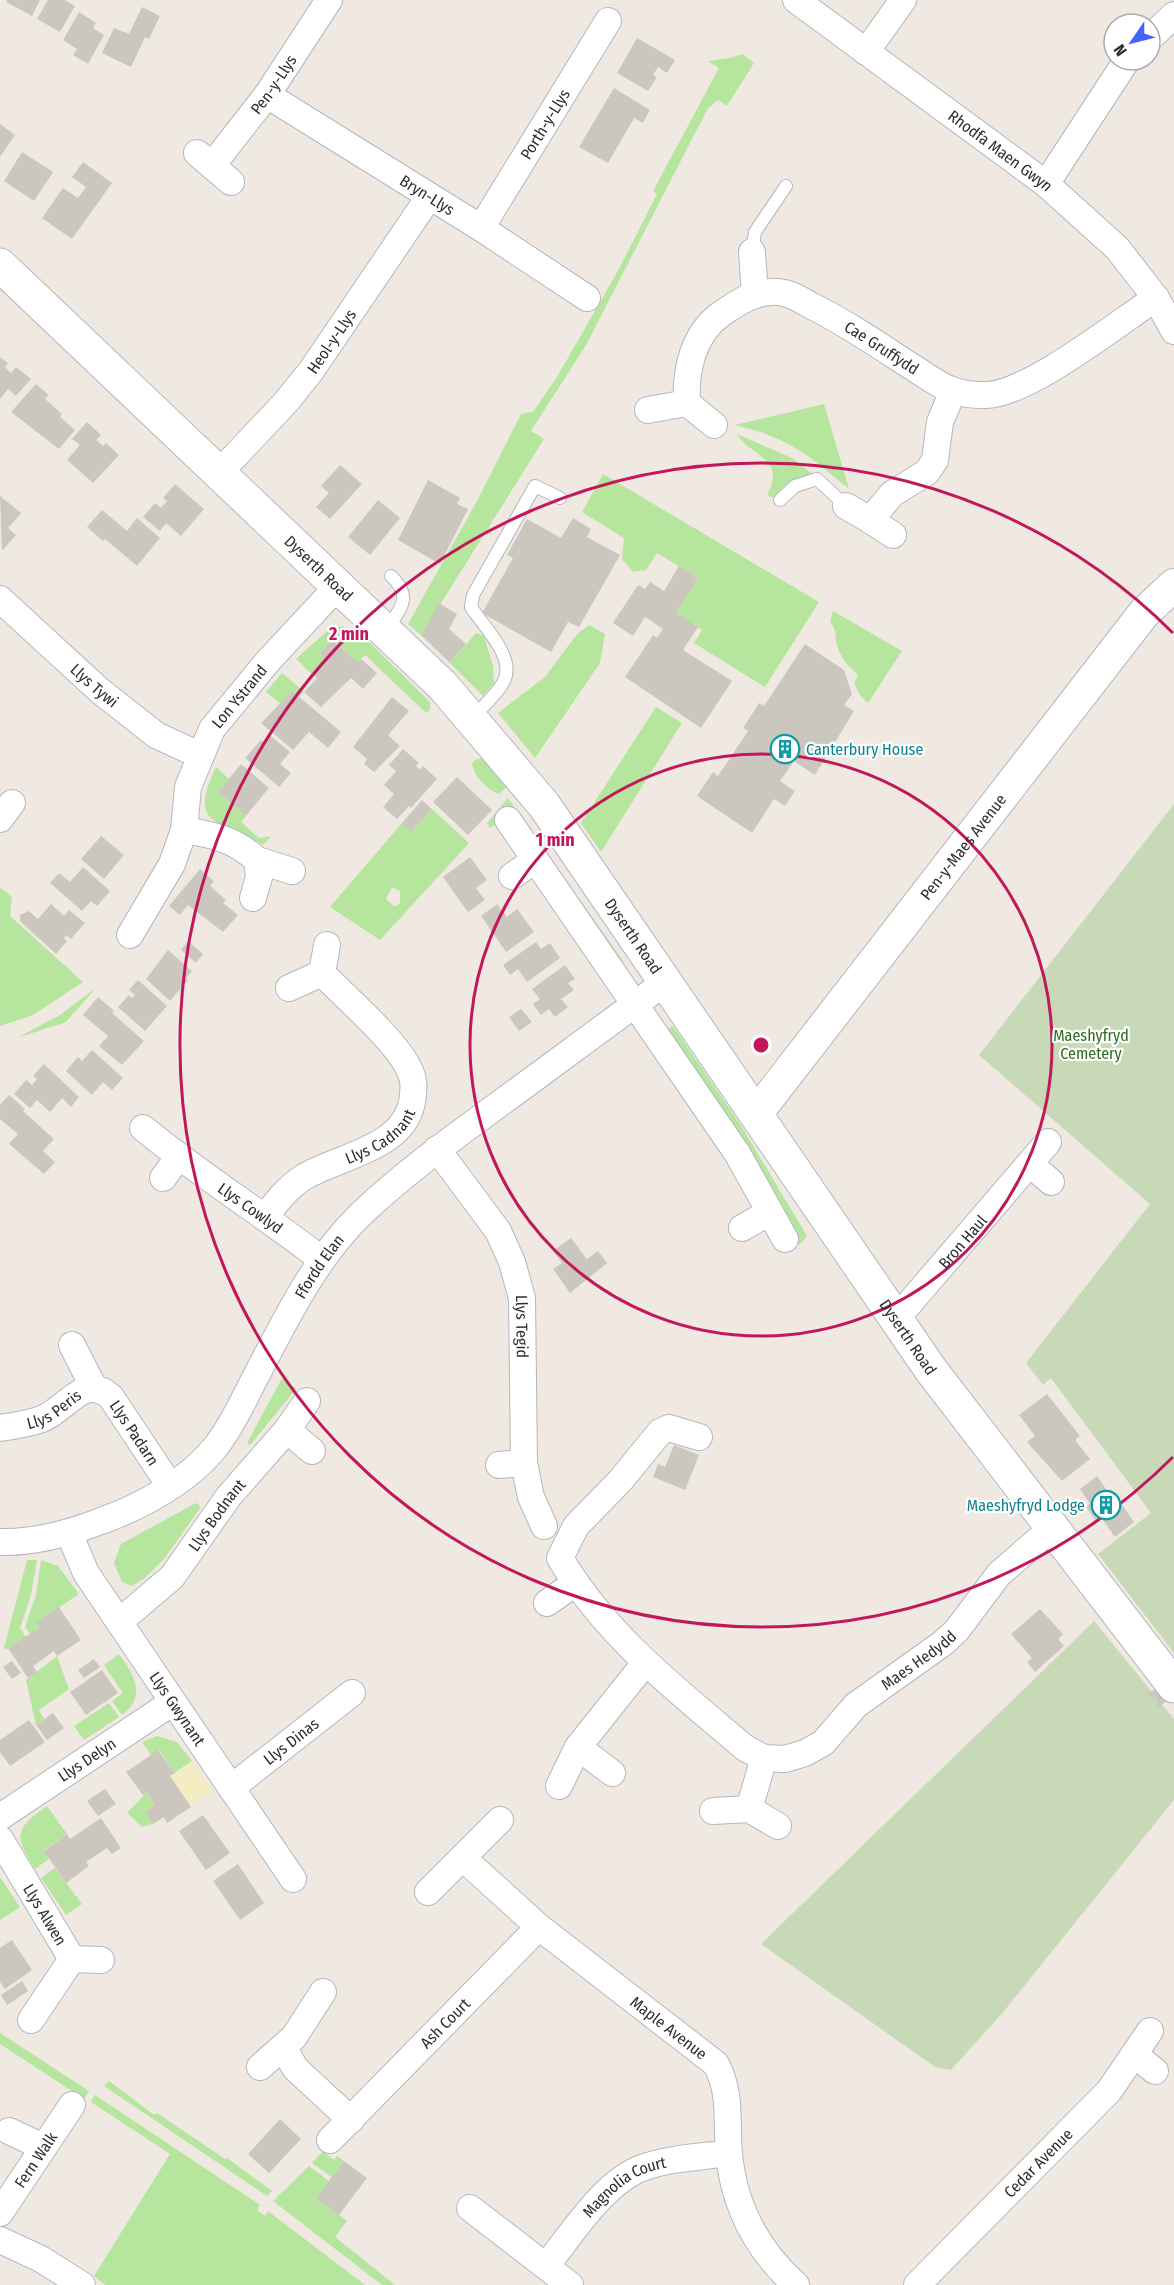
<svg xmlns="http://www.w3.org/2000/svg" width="1174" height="2285" font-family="'Fira Sans Condensed',sans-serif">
  <rect width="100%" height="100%" fill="#efe9e1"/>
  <path fill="#b6e59e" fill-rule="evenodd" d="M 743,54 L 754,63 L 727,106 L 718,100 L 708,108 L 586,345 L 531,431 L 544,439 L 421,635 L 408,624 L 476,503 L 521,414 L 533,412 L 557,377 L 620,267 L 657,194 L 653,191 L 719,68 L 708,61 L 730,58 Z
    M 824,404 L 849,489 C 809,455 787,437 735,425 Z
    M 737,434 L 792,458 L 815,476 L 787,486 L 774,498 L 767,495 C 787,458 751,457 737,434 Z
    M 603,474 L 819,602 L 765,687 L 694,643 L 702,630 L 676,613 L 698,578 L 657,553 L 646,570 L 633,572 L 622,559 L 624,538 L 582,512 Z
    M 833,611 L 902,651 L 868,703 L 860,695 L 854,683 L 858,675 C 847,665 839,656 836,641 C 835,633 836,628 830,622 Z
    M 589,625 L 605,634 L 600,663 L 535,758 L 498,713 L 545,677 L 577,634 Z
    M 342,626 L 363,636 L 430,702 L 430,710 L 426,713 L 365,655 L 358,662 L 333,640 L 320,654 L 326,660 L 313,675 L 296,659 L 327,631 Z
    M 476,633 L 484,636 L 493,666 L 494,683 L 483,696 L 450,663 Z
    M 282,673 L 304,692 L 299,696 L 292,691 L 281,704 L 266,692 Z
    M 656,707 L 682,723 L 601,852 L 581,823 Z
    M 484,758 L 507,787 L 499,794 C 486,790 476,777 472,765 L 474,760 Z
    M 216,767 L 229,779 L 218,792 L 246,816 L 241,822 L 259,838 L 271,836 L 263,845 C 221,818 186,830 216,767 Z
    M 508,798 L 623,961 L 618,965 L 511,814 L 490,828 L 487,823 Z
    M 432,809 L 469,843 L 380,940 L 330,907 L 402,823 L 412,831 ZM 392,887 L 400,891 L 400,903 L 395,907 L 386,899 Z
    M 0,887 L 12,897 L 10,916 L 83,982 L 33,1015 L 0,1026 Z
    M 96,988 L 66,1022 L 17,1038 L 60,1015 Z
    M 673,1026 L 740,1124 L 807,1236 L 799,1245 L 758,1176 L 665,1031 Z
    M 282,1378 L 296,1389 L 250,1445 L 247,1443 Z
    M 196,1503 L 201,1507 L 164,1559 L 145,1578 L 132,1586 L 122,1582 L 114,1563 L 121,1544 Z
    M 27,1560 L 37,1560 L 31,1595 L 20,1628 L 26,1637 L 6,1650 L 4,1648 Z
    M 41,1560 L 58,1566 L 79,1594 L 36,1623 L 39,1628 L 30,1634 L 25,1627 L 36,1595 Z
    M 119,1654 C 134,1674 147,1697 122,1715 L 112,1701 L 123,1693 L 104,1665 Z
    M 57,1656 L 69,1689 L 39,1710 L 44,1719 L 36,1725 L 26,1680 Z
    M 109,1703 L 119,1717 L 84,1740 L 74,1726 Z
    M 157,1736 L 177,1742 L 192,1761 L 175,1773 L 159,1750 L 151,1755 L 142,1742 Z
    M 147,1792 L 155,1805 L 145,1812 L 153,1824 L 142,1827 L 127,1813 Z
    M 47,1806 L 67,1834 L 44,1850 L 49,1859 L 35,1869 C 14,1836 14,1829 47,1806 Z
    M 55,1868 L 82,1904 L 66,1915 L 41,1878 Z
    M 0,1877 L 20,1907 L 0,1920 Z
    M 0,2033 L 89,2091 L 84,2099 L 0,2044 Z
    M 109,2081 L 154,2115 L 157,2113 L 225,2159 L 227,2158 L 272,2191 L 267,2196 L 104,2086 Z
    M 95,2095 L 260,2205 L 257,2210 L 265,2216 L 268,2211 L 365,2285 L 105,2285 L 94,2276 L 170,2154 L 91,2102 Z
    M 323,2151 L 334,2160 L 337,2156 L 344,2161 L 332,2177 L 312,2163 Z
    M 309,2166 L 329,2181 L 316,2198 L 347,2221 L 335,2237 L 395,2285 L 382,2285 L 273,2201 Z"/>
  <path fill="#f3ecc5" d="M 192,1761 L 213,1791 L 191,1807 L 170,1776 Z"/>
  <path fill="#c8d9b8" d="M 1174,804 L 1174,1653 L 1098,1554 L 1151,1513 L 1051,1378 L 1043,1385 L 1026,1363 L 1150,1204 L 979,1055 Z
    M 1094,1621 L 1174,1719 L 1174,1800 L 1004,2011 L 951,2070 L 935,2067 L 761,1944 Z"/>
  <path fill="#cbc7bf" d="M 7,0 L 40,0 L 32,16 L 6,2 Z
    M 48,0 L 65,0 L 75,6 L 60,32 L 37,19 Z
    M 142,7 L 160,16 L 149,39 L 145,37 L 131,67 L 102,53 L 114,28 L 129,34 Z
    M 79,12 L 96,23 L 93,28 L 104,35 L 88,64 L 73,55 L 77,49 L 63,40 Z
    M 637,38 L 675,60 L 667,73 L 658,67 L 653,75 L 657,77 L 648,91 L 617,73 Z
    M 614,88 L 650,110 L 643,123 L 634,118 L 608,163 L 579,147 Z
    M 0,124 L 15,135 L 0,157 Z
    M 22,152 L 53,172 L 34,201 L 4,181 Z
    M 83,162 L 112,183 L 72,239 L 42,218 L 63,188 L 78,198 L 86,187 L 72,177 Z
    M 0,357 L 8,363 L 5,367 L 11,373 L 16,367 L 31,379 L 16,396 L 8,389 L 0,399 Z
    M 36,384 L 49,395 L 45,399 L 62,414 L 60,417 L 75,430 L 59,449 L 11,412 Z
    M 87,422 L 101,435 L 96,440 L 103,446 L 106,443 L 119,455 L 93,483 L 67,460 L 80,445 L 72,439 Z
    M 340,465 L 362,484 L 330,519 L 316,507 L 329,493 L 321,486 Z
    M 428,480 L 460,498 L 457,504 L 468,509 L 440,564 L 398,540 Z
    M 175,484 L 204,509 L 181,536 L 166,523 L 160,531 L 143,517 L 155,503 L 161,508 L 167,501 L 163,498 Z
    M 0,496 L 21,513 L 8,528 L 16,535 L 2,551 Z
    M 378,500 L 400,518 L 370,555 L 348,537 Z
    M 102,510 L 127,531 L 137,518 L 160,538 L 137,566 L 105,539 L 103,541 L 87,527 Z
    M 573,518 L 591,529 L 587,537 L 620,555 L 579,627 L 568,622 L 551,652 L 482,613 L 513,558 L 507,555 L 527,519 L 561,538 Z
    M 679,566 L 698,578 L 676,613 L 698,627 L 683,650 L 732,681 L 701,728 L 625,677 L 653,635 L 657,638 L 663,629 L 645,617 L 633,636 L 613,623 L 638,585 L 645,589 L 650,582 L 664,591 Z
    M 439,603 L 457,614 L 449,629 L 466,644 L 450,663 L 421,635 Z
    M 332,640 L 358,662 L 361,659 L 377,673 L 363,689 L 351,678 L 321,707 L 304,692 L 317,678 L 313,675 L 326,660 L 320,654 Z
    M 805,644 L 844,670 L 852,694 L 844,705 L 854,711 L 815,775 L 794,761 L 780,781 L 795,791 L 785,806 L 774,799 L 752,833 L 697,796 L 713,772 L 718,776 L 748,731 L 743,728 L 759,703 L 764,706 Z
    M 292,691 L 341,732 L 328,748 L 309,732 L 293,750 L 261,723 Z
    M 392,697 L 409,711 L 388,735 L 400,746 L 374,772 L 364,764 L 367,759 L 353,747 Z
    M 271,736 L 290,752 L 280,764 L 291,773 L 279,787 L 245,758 L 261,740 L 264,743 Z
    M 403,749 L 419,763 L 416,766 L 420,770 L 423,766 L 437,779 L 411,808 L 409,806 L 397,819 L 383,807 L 394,794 L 384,785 L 396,771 L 389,765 Z
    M 241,764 L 269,788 L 246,816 L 218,792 Z
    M 457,777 L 492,810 L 468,835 L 433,802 Z
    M 422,800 L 432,809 L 411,832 L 402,823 Z
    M 101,836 L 124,855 L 104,879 L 81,859 Z
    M 470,857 L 487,880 L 476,888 L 485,900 L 468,912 L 443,877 Z
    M 83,867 L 110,891 L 97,906 L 91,901 L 82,911 L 50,883 L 59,873 L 70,882 Z
    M 200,869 L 214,881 L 210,886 L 226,900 L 223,903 L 238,915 L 223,932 L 188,905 L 180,915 L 169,906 Z
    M 51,904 L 64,916 L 69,910 L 85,923 L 71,939 L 66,935 L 64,938 L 67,941 L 56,954 L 20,921 L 20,915 L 29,911 L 38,919 Z
    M 497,904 L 507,917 L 517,909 L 534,932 L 506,952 L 481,916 Z
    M 188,941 L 203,954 L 196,963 L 181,950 Z
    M 536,942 L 541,949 L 550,943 L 560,958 L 527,982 L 518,969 L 510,975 L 503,965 Z
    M 168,950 L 192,971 L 186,978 L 188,980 L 170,1001 L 146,979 Z
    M 565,965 L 575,979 L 568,983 L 574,990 L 561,999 L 568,1007 L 555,1017 L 549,1009 L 541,1015 L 533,1004 L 540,999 L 532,989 Z
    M 138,980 L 167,1006 L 145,1031 L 118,1007 L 129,995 L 132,998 L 135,995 L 129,990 Z
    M 98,997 L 114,1011 L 112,1013 L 144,1041 L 122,1065 L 99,1046 L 108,1036 L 83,1015 Z
    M 521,1009 L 532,1022 L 519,1031 L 509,1017 Z
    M 92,1050 L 123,1078 L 112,1090 L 103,1082 L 92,1095 L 66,1071 L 78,1057 L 82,1061 Z
    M 44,1064 L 79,1097 L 71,1107 L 62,1098 L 50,1112 L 37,1100 L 30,1108 L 14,1094 L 26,1080 L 32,1085 L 37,1079 L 33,1076 Z
    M 9,1095 L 25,1109 L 23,1111 L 54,1139 L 43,1151 L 55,1162 L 44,1174 L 9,1144 L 18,1134 L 0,1119 L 0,1105 Z
    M 571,1238 L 587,1259 L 598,1251 L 607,1263 L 570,1293 L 553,1269 L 562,1263 L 553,1251 Z
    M 1047,1394 L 1080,1436 L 1075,1440 L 1090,1459 L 1062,1481 L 1027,1442 L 1035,1436 L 1019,1415 Z
    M 674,1445 L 699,1455 L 685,1490 L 653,1477 L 658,1464 L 665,1467 Z
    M 1097,1476 L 1108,1492 L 1111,1489 L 1134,1522 L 1115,1537 L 1102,1519 L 1097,1522 L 1086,1507 L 1090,1504 L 1080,1489 Z
    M 59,1607 L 81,1640 L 57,1656 L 54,1651 L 33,1666 L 37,1672 L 28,1678 L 8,1648 L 39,1628 L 36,1623 Z
    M 1040,1609 L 1063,1634 L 1058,1639 L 1064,1646 L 1035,1672 L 1027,1662 L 1032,1658 L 1011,1634 Z
    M 94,1659 L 100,1667 L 84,1678 L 78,1670 Z
    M 12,1661 L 21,1673 L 12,1679 L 3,1667 Z
    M 102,1670 L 118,1693 L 86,1715 L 70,1692 Z
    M 1157,1687 L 1168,1700 L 1158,1708 L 1157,1698 L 1147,1695 Z
    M 53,1713 L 64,1728 L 47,1740 L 36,1725 Z
    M 29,1720 L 45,1742 L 10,1766 L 0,1752 L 0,1740 Z
    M 158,1750 L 175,1773 L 170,1776 L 191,1807 L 167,1823 L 164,1817 L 153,1824 L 145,1812 L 155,1805 L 147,1792 L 143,1795 L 126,1772 Z
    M 105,1789 L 116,1804 L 98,1816 L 87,1801 Z
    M 203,1815 L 230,1853 L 206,1870 L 179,1831 Z
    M 101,1818 L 121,1848 L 112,1854 L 107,1848 L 86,1862 L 89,1866 L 66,1883 L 44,1851 L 67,1834 L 70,1839 Z
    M 238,1864 L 264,1903 L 240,1920 L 213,1881 Z
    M 12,1940 L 32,1970 L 5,1989 L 0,1982 L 0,1948 Z
    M 22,1981 L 28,1991 L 7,2005 L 1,1995 Z
    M 280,2119 L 301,2139 L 269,2173 L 248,2154 Z
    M 344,2161 L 367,2178 L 339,2215 L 316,2198 Z"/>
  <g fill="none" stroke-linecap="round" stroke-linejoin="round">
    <g stroke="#b4b7c1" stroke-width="14">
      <path id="service" d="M 752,252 L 755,232 L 786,186
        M 780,500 L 795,486 L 817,479 L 846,506
        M 386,631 C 400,608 414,598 391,576
        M 473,717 C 483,706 497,695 504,681 C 516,657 483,626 471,607 L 473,595 L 535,486 L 560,498"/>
    </g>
    <g stroke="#b4b7c1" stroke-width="28">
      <g id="minor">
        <path id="s1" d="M 796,0 L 1046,184 L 1117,248 L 1156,298 L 1174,331"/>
        <path d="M 1150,38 L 1174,15"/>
        <path d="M 866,52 L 903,0"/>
        <path id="s2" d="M 267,95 L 481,228 L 587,298"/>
        <path d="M 197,153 L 231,182"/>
        <path id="s3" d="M 213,164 L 267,95 L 329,0"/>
        <path d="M 1046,184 L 1127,60"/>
        <path id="s4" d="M 481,228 L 608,21"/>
        <path d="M 752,252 L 755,295"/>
        <path d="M 648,410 L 687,403"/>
        <path id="s5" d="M 714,425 L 687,403 C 685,371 693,334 721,314 C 736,304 751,293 770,292 C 786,290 799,299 812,306 C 846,323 877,344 909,365 C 923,373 937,385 952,390 C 961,394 975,395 984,395 C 1025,397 1118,323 1156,298"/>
        <path id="s6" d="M 220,472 L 286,402 L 311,371 L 429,197"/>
        <path d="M 846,506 L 870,520 L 892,494 L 927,472 L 935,460 L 940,422 L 953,391"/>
        <path d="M 870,520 L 893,535"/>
        <path id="s7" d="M 0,599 L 99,690 L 156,735 L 199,755"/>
        <path d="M 0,819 L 12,803"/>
        <path d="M 508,820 L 737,1153 L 785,1239"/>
        <path d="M 184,830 C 214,835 234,839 257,860 L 259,877 L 253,898"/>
        <path d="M 257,860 L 292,871"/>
        <path d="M 512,876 L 535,860"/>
        <path id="s8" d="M 130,935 L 172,864 L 184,830 L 188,787 L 212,729 L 269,660 L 338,586"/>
        <path d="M 289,988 L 322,973 L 327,945"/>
        <path id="s9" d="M 143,1128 C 200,1175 263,1214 321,1259"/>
        <path id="s10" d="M 437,1149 L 498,1231 L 512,1262 L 522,1298 L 524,1463 L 531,1497 L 544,1526"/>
        <path d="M 1030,1164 L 1051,1182"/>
        <path d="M 163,1178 L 178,1158"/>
        <path id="s11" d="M 266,1216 C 277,1201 288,1187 304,1177 C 339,1156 403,1149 412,1102 C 414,1089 415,1079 408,1067 C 394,1039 345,997 322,973"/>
        <path d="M 742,1228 L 770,1212"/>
        <path id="s12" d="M 896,1319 L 1048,1142"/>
        <path d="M 72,1345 L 94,1388"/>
        <path id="s13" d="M 0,1428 C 14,1426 28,1424 42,1419 C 67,1409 84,1373 111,1397 L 170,1486"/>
        <path d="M 287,1430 L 312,1451"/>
        <path id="s14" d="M 699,1437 L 669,1428 L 660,1432 L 620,1481 L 576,1526 L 560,1558 C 606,1636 677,1690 745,1748 L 764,1758 L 785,1759 L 805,1753 L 823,1743 L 856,1705 L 943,1643 L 957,1630 L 999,1574 L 1051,1529"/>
        <path d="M 499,1465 L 524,1463"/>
        <path id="s15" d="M 69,1533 L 86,1573 L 293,1879"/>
        <path id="s16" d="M 0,1542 C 34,1543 70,1533 101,1521 C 143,1506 190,1480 217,1445 C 233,1424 243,1401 255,1378 C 285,1321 314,1260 360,1215 C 404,1173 453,1138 502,1102 C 557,1062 611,1021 666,982"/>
        <path d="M 547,1603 L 575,1583"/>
        <path id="s17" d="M 119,1622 L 172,1577 L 229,1496 L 287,1430 L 307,1401"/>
        <path d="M 578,1747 L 612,1773"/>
        <path d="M 559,1786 L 578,1747 L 645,1663"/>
        <path id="s18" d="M 231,1788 L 352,1693"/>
        <path d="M 749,1809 L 764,1758"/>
        <path d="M 713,1811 L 749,1809 L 778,1826"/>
        <path id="s19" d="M 0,1817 L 173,1702"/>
        <path id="s20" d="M 0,1839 L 72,1959 L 31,2020"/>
        <path id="s21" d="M 463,1858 L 539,1927 L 716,2064 C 732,2094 726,2121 729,2154 C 734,2206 757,2250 796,2285"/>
        <path d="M 428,1892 L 500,1820"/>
        <path d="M 72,1959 L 101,1960"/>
        <path d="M 284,2048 L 295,2068 L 351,2120"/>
        <path d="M 1134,2054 L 1155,2071"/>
        <path d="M 260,2067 L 294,2037 L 323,1992"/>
        <path d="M 9,2131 L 43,2147"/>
        <path id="s22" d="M 330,2140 L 539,1927"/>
        <path d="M 470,2208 L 570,2285"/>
        <path id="s23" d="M 0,2213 L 72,2105"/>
        <path d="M 0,2240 L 41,2259 L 82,2285"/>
        <path id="s24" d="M 546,2266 C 571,2235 604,2182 642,2168 C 669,2158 701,2157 729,2153"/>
        <path id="s25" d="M 917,2285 L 1109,2091 L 1150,2031"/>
      </g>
    </g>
    <g stroke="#b4b7c1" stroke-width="34">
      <g id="tertiary">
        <path id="s26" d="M 756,1114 L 1144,613 L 1174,585"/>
      </g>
    </g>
    <g stroke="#b4b7c1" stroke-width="35">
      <g id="secondary">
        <path id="s27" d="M 0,265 L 443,686 L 544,805 L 931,1370 L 1174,1686"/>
      </g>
    </g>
    <use href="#service" stroke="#fff" stroke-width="12"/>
    <use href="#minor" stroke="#fff" stroke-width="26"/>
    <use href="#tertiary" stroke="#fff" stroke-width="32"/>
    <use href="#secondary" stroke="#fff" stroke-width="33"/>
  </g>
  <g fill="none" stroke="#c2185b" stroke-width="3">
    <circle cx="761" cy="1045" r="291"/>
    <path d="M1173 1457A582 582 0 1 1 1173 633"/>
  </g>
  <defs>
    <g id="building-ring" transform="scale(1.5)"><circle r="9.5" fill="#fff" stroke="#0f9aa8" stroke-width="1.5"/><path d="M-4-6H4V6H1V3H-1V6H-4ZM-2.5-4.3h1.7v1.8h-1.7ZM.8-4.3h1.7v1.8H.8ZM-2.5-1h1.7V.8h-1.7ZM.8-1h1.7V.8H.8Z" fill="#0f9aa8"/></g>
  </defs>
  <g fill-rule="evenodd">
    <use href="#building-ring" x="785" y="749"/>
    <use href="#building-ring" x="1106" y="1505"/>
  </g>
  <g text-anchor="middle" stroke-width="4.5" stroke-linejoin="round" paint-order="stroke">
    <g font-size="16" fill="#2e2e2e" stroke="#fff">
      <text dy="6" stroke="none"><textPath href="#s3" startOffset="100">Pen-y-Llys</textPath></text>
      <text dy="6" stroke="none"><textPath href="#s4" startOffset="122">Porth-y-Llys</textPath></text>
      <text dy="6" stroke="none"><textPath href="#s1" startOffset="254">Rhodfa Maen Gwyn</textPath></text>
      <text dy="6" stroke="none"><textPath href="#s2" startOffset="189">Bryn-Llys</textPath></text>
      <text dy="6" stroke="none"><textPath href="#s6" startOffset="172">Heol-y-Llys</textPath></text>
      <text dy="6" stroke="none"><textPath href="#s5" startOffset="315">Cae Gruffydd</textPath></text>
      <text dy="6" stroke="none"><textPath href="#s27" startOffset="440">Dyserth Road</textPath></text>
      <text dy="6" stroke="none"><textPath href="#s7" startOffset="128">Llys Tywi</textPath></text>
      <text dy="6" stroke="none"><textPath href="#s8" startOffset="267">Lon Ystrand</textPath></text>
      <text dy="6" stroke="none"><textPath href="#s26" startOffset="338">Pen-y-Maes Avenue</textPath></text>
      <text dy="6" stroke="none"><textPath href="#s27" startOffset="926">Dyserth Road</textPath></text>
      <text dy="6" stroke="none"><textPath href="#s11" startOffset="142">Llys Cadnant</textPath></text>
      <text dy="6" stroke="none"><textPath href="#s9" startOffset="134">Llys Cowlyd</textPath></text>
      <text dy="6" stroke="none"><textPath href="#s12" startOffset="102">Bron Haul</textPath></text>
      <text dy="6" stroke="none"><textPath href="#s16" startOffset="450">Ffordd Elan</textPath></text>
      <text dy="6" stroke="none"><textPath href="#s10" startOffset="202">Llys Tegid</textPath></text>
      <text dy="6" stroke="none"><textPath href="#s27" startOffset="1412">Dyserth Road</textPath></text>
      <text dy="6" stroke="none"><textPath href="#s13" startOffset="58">Llys Peris</textPath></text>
      <text dy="6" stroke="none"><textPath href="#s13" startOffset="166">Llys Padarn</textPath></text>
      <text dy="6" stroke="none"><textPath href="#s17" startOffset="146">Llys Bodnant</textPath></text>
      <text dy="6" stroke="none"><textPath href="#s14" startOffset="681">Maes Hedydd</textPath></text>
      <text dy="6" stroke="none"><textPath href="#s15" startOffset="207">Llys Gwynant</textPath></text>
      <text dy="6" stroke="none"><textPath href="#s18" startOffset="76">Llys Dinas</textPath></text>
      <text dy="6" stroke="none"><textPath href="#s19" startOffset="104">Llys Delyn</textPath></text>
      <text dy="6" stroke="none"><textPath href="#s20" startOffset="88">Llys Alwen</textPath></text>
      <text dy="6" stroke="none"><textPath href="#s22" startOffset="164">Ash Court</textPath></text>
      <text dy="6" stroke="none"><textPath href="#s21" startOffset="267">Maple Avenue</textPath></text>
      <text dy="6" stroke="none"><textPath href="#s23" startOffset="64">Fern Walk</textPath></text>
      <text dy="6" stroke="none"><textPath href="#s25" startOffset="172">Cedar Avenue</textPath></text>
      <text dy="6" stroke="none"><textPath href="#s24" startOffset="114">Magnolia Court</textPath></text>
    </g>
    <g font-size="16" fill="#0d838f" stroke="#fff" text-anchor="start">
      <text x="806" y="755">Canterbury House</text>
      <text x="1085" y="1511" text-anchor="end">Maeshyfryd Lodge</text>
    </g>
    <g font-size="16" fill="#2c6e1b" stroke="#fff">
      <text x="1091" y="1041">Maeshyfryd<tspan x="1091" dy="18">Cemetery</tspan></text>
    </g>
  </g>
  <circle cx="761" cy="1045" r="9" fill="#c2185b" stroke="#fff" stroke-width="3"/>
  <g font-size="18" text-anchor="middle" font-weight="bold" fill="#c2185b" stroke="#fff" stroke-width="4.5" stroke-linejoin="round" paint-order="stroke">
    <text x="349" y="640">2 min</text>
    <text x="555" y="846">1 min</text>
  </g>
  <g transform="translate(1132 42) rotate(235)"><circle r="28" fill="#ffffff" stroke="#ababab" stroke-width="1.5"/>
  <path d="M0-4.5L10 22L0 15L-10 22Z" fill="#4264fb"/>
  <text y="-9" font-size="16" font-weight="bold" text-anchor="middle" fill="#2e2e2e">N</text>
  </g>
</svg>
